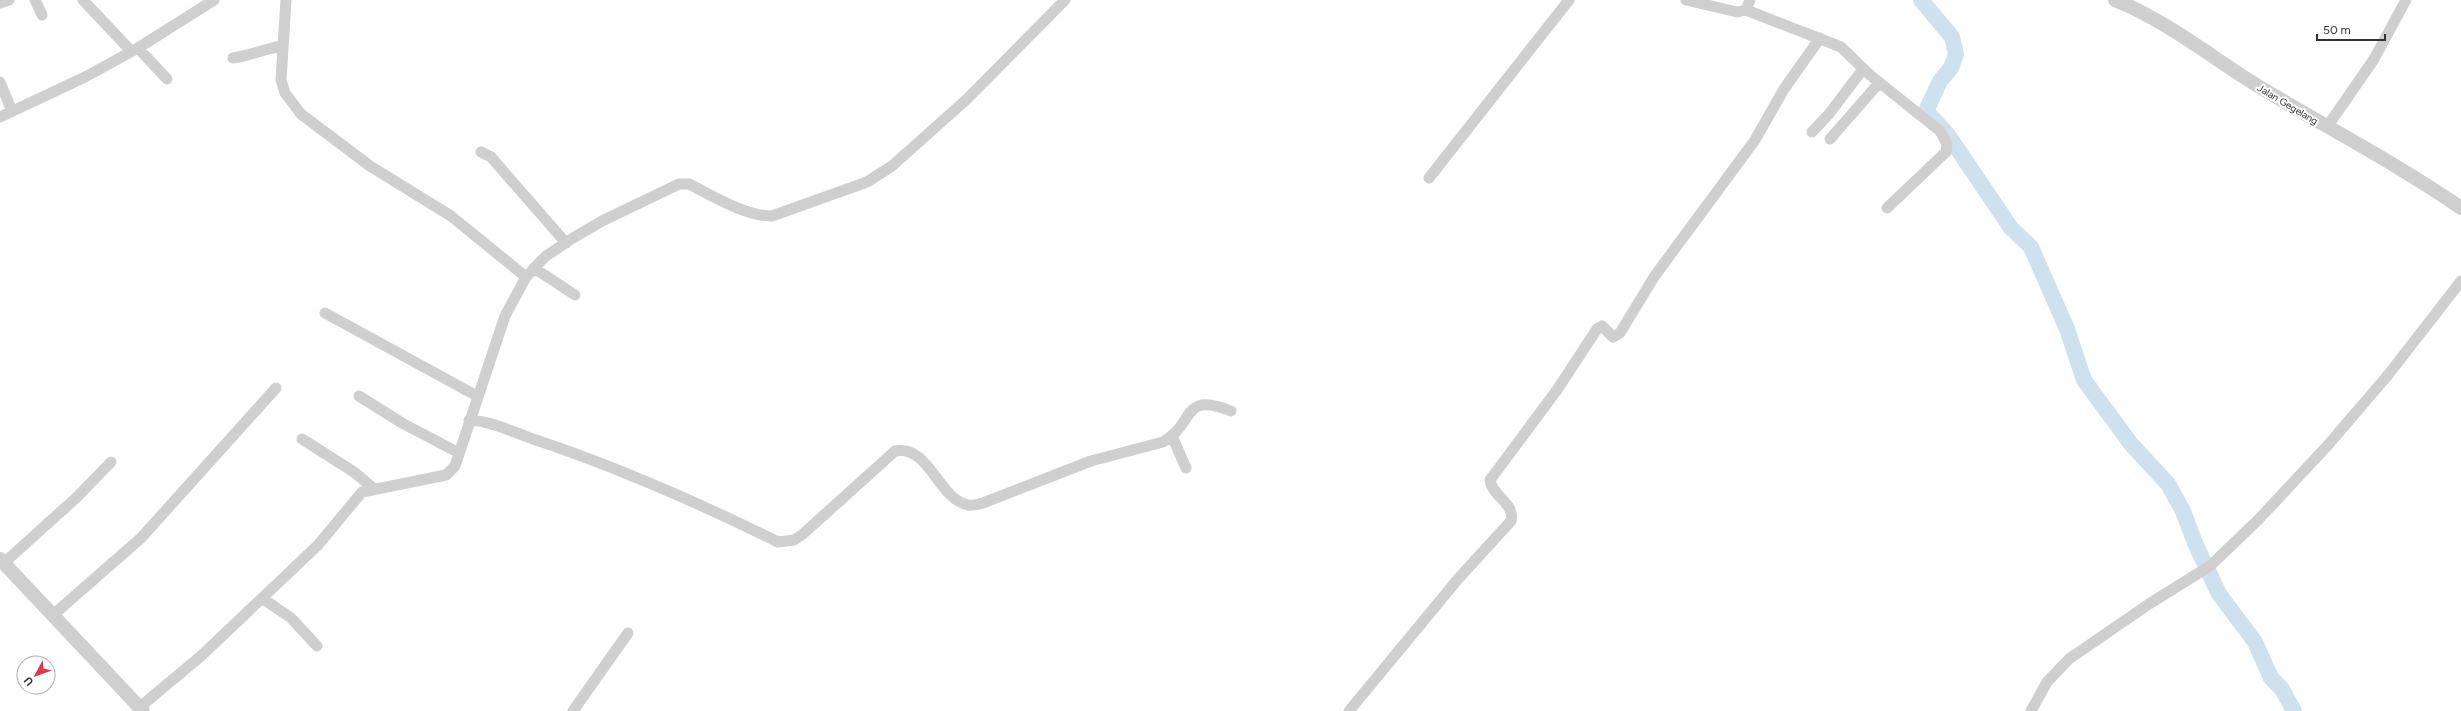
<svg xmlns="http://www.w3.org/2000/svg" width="2461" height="711" font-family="Figtree,sans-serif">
  <rect width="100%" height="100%" fill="#fff"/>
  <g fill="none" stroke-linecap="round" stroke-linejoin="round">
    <path stroke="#cde2ee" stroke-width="16" d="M 1921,0 L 1952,37 L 1956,54 L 1951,68 L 1940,81 L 1926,111 L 1948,135 L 2011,228 L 2031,247 L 2067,329 L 2084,380 L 2131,444 L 2168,484 L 2183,511 L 2195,543 L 2219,594 L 2255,642 L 2271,678 L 2282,689 L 2294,711"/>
    <path stroke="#cfcfcf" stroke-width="11" d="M 35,0 L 42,15
      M 83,0 L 131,51
      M 286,0 L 281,80 L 285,93 L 301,114 L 370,166 L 451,216 L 526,277
      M 1686,0 L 1737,12 L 1746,10 L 1841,47 L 1870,75 L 1940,131 L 1947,144 L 1946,152 L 1887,208
      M 0,3 L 9,0
      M 1746,10 L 1750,0
      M 138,48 L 167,79
      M 233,58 C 250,56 266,48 283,46
      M 0,82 L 12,111
      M 0,117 L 85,77 L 138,48 L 214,0
      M 2327,127 L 2374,59 L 2406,0
      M 1812,132 L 1829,114 L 1863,69
      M 1830,139 L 1879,83
      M 481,152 L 491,157 L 566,243
      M 1429,178 L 1569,0
      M 534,268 L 575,295
      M 325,313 L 477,396
      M 359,396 L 402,423 L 459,453
      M 469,420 C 492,421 515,433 536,440 C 620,468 699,503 778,542 L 794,540 L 803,534 L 895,451 C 930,445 937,498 968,505 C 973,506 979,504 983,503 L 1091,461 L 1163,442 C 1196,423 1181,391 1231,411
      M 1172,436 L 1186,468
      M 302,439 L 354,472 L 373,488
      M 4,563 L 77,497 L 111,462
      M 262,598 L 291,618 L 317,646
      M 53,615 L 141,538 L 276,388
      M 140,707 L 201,656 L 318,545 L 362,492 L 446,475 L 455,466 L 505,316 L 526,277 L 546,256 L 573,238 L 602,221 L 679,184 L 689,184 C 713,196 745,216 772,216 L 867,182 L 892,166 L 967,99 L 1065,0
      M 573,711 L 628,633
      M 1349,711 L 1458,579 L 1511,521 C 1515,502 1492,497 1490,480 L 1557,390 L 1597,329 L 1602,326 L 1613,337 L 1620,333 L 1654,277 L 1755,140 L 1784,89 L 1820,38
      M 2031,711 L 2047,682 L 2069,659 L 2149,604 L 2210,566 L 2259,519 L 2328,445 L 2388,375 L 2461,281"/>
    <path stroke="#cfcfcf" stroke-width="14" d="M 2115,0 C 2167,21 2211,57 2258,86 C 2326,127 2396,163 2461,208
      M 0,559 L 143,711"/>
  </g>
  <g text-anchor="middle" stroke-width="4" stroke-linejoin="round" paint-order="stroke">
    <g font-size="10" fill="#323232" stroke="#fff">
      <text transform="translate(2288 104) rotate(31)" y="4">Jalan Gegelang</text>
    </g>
  </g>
  <g transform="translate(36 675) rotate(229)"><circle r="19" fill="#ffffff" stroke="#adadad"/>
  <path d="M0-3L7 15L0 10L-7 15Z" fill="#e83546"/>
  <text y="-6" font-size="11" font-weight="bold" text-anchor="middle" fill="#323232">U</text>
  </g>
  <path d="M2317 34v6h68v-6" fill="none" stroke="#323232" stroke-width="2"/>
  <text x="2323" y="34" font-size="12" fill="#323232" stroke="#ffffff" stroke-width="3" paint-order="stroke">50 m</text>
</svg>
